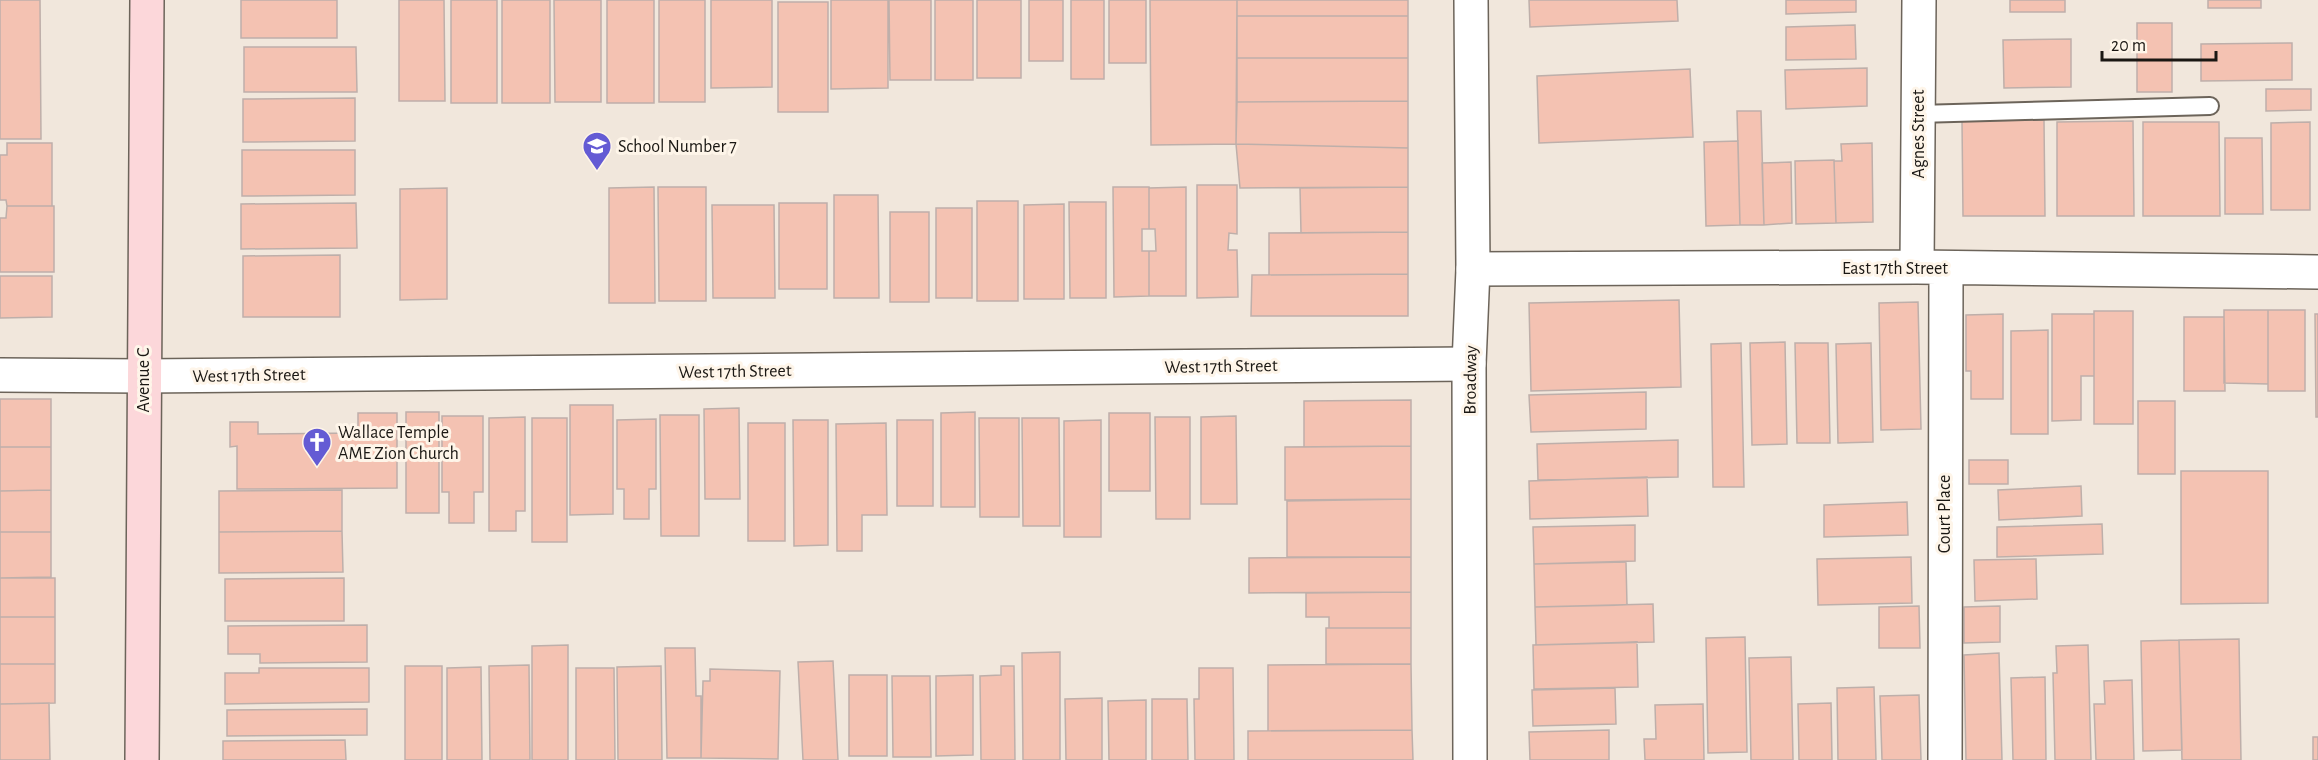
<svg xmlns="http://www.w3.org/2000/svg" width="2318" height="760" font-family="'Alegreya Sans',sans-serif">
  <rect width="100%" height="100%" fill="#f1e7dc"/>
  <path fill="#f4c2b2" stroke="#beafaa" stroke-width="1.5" d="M 0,0 L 40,0 L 41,139 L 0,139 Z
    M 241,0 L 337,0 L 337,38 L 241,38 Z
    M 399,0 L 444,0 L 445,101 L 399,101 Z
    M 451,0 L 497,0 L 497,103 L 451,103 Z
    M 502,0 L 550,0 L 550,103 L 502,103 Z
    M 554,0 L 601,0 L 601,102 L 555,102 Z
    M 607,0 L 654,0 L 654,103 L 607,103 Z
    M 659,0 L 705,0 L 705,102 L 659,102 Z
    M 711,0 L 772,0 L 772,87 L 711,88 Z
    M 831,0 L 888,0 L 888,88 L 831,89 Z
    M 889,0 L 931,0 L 931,80 L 890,80 Z
    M 935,0 L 973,0 L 973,80 L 935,80 Z
    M 977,0 L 1021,0 L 1021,78 L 977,78 Z
    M 1029,0 L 1063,0 L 1063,61 L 1029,61 Z
    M 1071,0 L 1104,0 L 1104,79 L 1071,79 Z
    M 1109,0 L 1146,0 L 1146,63 L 1109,63 Z
    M 1150,0 L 1237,0 L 1236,144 L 1151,145 Z
    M 1237,0 L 1408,0 L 1408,16 L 1237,16 Z
    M 1529,0 L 1677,0 L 1678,21 L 1530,27 Z
    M 1786,0 L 1856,0 L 1856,12 L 1786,14 Z
    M 2010,0 L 2065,0 L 2065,12 L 2010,12 Z
    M 2208,0 L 2261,0 L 2261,8 L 2208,8 Z
    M 778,2 L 828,2 L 828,112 L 778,112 Z
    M 1237,16 L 1408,16 L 1408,58 L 1237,58 Z
    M 2137,23 L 2172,23 L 2172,92 L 2137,92 Z
    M 1855,25 L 1856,59 L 1786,60 L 1786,27 Z
    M 2071,39 L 2071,87 L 2004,88 L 2003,40 Z
    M 2292,43 L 2292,80 L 2201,81 L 2201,44 Z
    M 244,47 L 356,47 L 357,92 L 244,92 Z
    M 1237,58 L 1408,58 L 1408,101 L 1237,102 Z
    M 1867,68 L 1867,106 L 1786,109 L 1785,70 Z
    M 1690,69 L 1693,137 L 1539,143 L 1537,76 Z
    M 2266,89 L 2311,89 L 2311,110 L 2266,111 Z
    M 355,98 L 355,141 L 243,142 L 243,99 Z
    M 1408,101 L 1408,148 L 1236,144 L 1237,102 Z
    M 1737,111 L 1761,111 L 1764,225 L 1740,225 Z
    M 2044,120 L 2045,216 L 1963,216 L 1962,121 Z
    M 2133,121 L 2134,216 L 2057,216 L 2057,122 Z
    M 2143,122 L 2219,122 L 2220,216 L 2143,216 Z
    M 2310,122 L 2310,210 L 2271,210 L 2271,123 Z
    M 2225,138 L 2262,138 L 2263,214 L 2225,214 Z
    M 1738,141 L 1740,225 L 1706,226 L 1704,142 Z
    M 7,143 L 52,143 L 52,206 L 7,206 L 6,200 L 0,200 L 0,155 L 7,155 Z
    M 1872,143 L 1873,222 L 1836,223 L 1834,161 L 1842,161 L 1841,144 Z
    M 1236,144 L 1408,148 L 1408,187 L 1240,188 Z
    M 242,150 L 355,150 L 355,195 L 242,196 Z
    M 1834,160 L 1836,223 L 1796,224 L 1795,161 Z
    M 1791,162 L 1792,223 L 1764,225 L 1762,163 Z
    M 1197,185 L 1237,185 L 1237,234 L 1229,233 L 1228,250 L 1237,250 L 1238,297 L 1197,298 Z
    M 654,187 L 655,303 L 609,303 L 609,188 Z
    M 658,187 L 706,187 L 706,301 L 659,301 Z
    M 1113,187 L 1149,187 L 1149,229 L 1142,229 L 1142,251 L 1149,251 L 1149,296 L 1114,297 Z
    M 1186,187 L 1186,296 L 1149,296 L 1149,251 L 1156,251 L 1155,229 L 1149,229 L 1149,188 Z
    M 1408,187 L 1408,232 L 1301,233 L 1300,188 Z
    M 447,188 L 447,299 L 400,300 L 400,189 Z
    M 834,195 L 878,195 L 879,298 L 834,298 Z
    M 977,201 L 1018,201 L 1018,301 L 977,301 Z
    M 1069,202 L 1106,202 L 1106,298 L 1070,298 Z
    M 356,203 L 357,248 L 241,249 L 241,204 Z
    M 779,203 L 827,203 L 827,289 L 779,289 Z
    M 1064,204 L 1064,299 L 1024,299 L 1024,205 Z
    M 712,205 L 774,205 L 775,298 L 713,298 Z
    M 7,206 L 54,206 L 54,272 L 0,272 L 0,218 L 6,218 Z
    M 936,208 L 972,208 L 972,298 L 936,298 Z
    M 890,212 L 929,212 L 929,302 L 890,302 Z
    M 1408,232 L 1408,274 L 1269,275 L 1269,233 Z
    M 340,255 L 340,317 L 243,317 L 243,256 Z
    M 1408,274 L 1408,316 L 1251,316 L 1252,275 Z
    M 0,276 L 52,276 L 52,317 L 0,318 Z
    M 1679,300 L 1681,387 L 1531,391 L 1529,303 Z
    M 1918,302 L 1921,429 L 1881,430 L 1879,303 Z
    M 2224,310 L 2268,310 L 2268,384 L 2224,383 Z
    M 2268,310 L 2305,310 L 2305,391 L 2268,391 Z
    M 2094,311 L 2133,311 L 2133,424 L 2094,424 Z
    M 2003,314 L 2003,399 L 1971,399 L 1971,371 L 1966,371 L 1966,315 Z
    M 2052,314 L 2094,314 L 2094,376 L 2081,376 L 2081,420 L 2052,421 Z
    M 2315,314 L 2318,314 L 2318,417 L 2316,417 Z
    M 2184,317 L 2224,317 L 2225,391 L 2184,391 Z
    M 2048,330 L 2048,434 L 2011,434 L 2011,331 Z
    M 1785,342 L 1787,444 L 1752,445 L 1750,343 Z
    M 1741,343 L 1744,487 L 1713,487 L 1711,344 Z
    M 1795,343 L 1828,343 L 1830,443 L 1797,443 Z
    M 1871,343 L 1873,442 L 1838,443 L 1836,344 Z
    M 1646,392 L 1646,429 L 1531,432 L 1529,395 Z
    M 0,399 L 51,399 L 51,447 L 0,447 Z
    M 1411,400 L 1411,446 L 1304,447 L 1304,401 Z
    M 2138,401 L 2175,401 L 2175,474 L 2138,474 Z
    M 570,405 L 613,405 L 613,514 L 570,515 Z
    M 739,408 L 740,499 L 705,499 L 704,409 Z
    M 406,412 L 439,412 L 439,513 L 406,513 Z
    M 975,412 L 975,507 L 941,507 L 941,413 Z
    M 358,413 L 397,413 L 397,488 L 237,489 L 237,446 L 230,447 L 230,422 L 258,422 L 258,434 L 358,433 Z
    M 1109,413 L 1150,413 L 1150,491 L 1109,491 Z
    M 660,415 L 699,415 L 699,536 L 661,536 Z
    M 442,416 L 483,416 L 483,492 L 474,492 L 474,523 L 449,523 L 449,492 L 442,492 Z
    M 1236,416 L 1237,504 L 1201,504 L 1201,417 Z
    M 525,417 L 525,511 L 516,511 L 516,531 L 489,531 L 489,418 Z
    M 1155,417 L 1190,417 L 1190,519 L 1156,519 Z
    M 532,418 L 567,418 L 567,542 L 532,542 Z
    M 979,418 L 1019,418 L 1019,517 L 980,517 Z
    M 1022,418 L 1059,418 L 1060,526 L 1023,526 Z
    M 656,419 L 656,489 L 649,489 L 649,519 L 624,519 L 624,489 L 617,489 L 617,420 Z
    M 793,420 L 828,420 L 828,545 L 794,546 Z
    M 897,420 L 933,420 L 933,506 L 897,506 Z
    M 1101,420 L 1101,537 L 1064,537 L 1064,421 Z
    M 748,423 L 785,423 L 785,541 L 748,541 Z
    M 886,423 L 887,515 L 862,515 L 862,551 L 837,551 L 836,424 Z
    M 1678,440 L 1678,477 L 1538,480 L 1537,444 Z
    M 1411,446 L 1411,499 L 1285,500 L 1285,447 Z
    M 0,447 L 51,447 L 51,490 L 0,491 Z
    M 1969,460 L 2008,460 L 2008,484 L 1969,484 Z
    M 2181,471 L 2268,471 L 2268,603 L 2181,604 Z
    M 1647,477 L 1648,516 L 1530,519 L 1529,481 Z
    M 2081,486 L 2082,516 L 1999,520 L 1998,490 Z
    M 51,490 L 51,532 L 0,532 L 0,491 Z
    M 342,490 L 342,531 L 219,532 L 219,491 Z
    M 1411,499 L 1411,557 L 1287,557 L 1287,501 Z
    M 1907,502 L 1908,535 L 1824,537 L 1824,505 Z
    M 2102,524 L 2103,554 L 1997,557 L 1997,527 Z
    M 1635,525 L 1635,561 L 1534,564 L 1533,527 Z
    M 342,531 L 343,572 L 219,573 L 219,532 Z
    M 0,532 L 51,532 L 51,577 L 0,578 Z
    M 1411,557 L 1411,592 L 1249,593 L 1249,558 Z
    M 1911,557 L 1912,603 L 1818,605 L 1817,559 Z
    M 2036,559 L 2037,599 L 1975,601 L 1974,560 Z
    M 1626,562 L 1627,605 L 1535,607 L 1534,564 Z
    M 0,578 L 55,578 L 55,617 L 0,617 Z
    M 344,578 L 344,621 L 225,621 L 225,579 Z
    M 1411,592 L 1411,628 L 1329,628 L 1329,617 L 1306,617 L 1306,593 Z
    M 1653,604 L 1654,642 L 1536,645 L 1535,607 Z
    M 1919,606 L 1920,648 L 1879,648 L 1879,607 Z
    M 2000,606 L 2000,642 L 1964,643 L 1964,607 Z
    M 0,617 L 55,617 L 55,664 L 0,664 Z
    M 367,625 L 367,662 L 260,663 L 260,654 L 228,654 L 228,626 Z
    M 1326,628 L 1411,628 L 1411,664 L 1326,664 Z
    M 1745,637 L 1747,752 L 1708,753 L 1706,638 Z
    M 2239,639 L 2241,760 L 2182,760 L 2179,640 Z
    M 2179,640 L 2182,750 L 2143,751 L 2141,641 Z
    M 1637,642 L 1638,687 L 1534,689 L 1533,645 Z
    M 568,645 L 568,760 L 532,760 L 532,646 Z
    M 2088,645 L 2091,760 L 2055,760 L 2053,673 L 2057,673 L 2056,646 Z
    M 665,648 L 695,648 L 696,696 L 701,696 L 701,758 L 667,758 Z
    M 1060,652 L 1060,760 L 1023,760 L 1022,653 Z
    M 1999,653 L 2002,760 L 1966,760 L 1964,655 Z
    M 1791,657 L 1793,760 L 1751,760 L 1749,658 Z
    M 833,661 L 838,760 L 803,760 L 798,662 Z
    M 0,664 L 55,664 L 55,703 L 0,704 Z
    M 1411,664 L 1412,730 L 1268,731 L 1268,665 Z
    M 529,665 L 530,760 L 490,760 L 489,666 Z
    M 405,666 L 442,666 L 442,760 L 405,760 Z
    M 661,666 L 662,760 L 618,760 L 617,667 Z
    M 1001,666 L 1014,666 L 1015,760 L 981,760 L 980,676 L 1001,675 Z
    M 481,667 L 482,760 L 447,760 L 447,668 Z
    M 259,668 L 369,668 L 369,702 L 225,704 L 225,673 L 259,673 Z
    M 576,668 L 614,668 L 615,760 L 576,760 Z
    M 1199,668 L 1233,668 L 1234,760 L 1195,760 L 1194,699 L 1199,699 Z
    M 710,669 L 780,671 L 778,759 L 701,758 L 703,681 L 710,681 Z
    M 849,675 L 887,675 L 887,756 L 849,756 Z
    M 973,675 L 973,755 L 936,756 L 936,676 Z
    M 892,676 L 930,676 L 931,757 L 893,757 Z
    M 2045,677 L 2046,760 L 2013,760 L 2011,678 Z
    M 2132,680 L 2134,760 L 2096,760 L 2094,704 L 2105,704 L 2104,681 Z
    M 1874,687 L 1876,760 L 1838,760 L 1837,688 Z
    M 1615,688 L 1616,724 L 1533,726 L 1532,690 Z
    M 1919,695 L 1921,760 L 1882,760 L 1880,696 Z
    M 1102,698 L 1102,760 L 1066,760 L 1065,699 Z
    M 1152,699 L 1187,699 L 1188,760 L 1152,760 Z
    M 1146,700 L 1146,760 L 1109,760 L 1108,701 Z
    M 49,703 L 50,760 L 0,760 L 0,704 Z
    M 1831,703 L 1832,760 L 1799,760 L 1798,704 Z
    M 1703,704 L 1704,760 L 1645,760 L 1644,739 L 1656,739 L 1655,705 Z
    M 367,709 L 367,735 L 227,736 L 227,710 Z
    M 1609,730 L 1609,760 L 1530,760 L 1529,732 Z
    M 1248,731 L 1412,730 L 1413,760 L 1248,760 Z
    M 2313,737 L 2318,737 L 2318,760 L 2313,760 Z
    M 345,740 L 346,760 L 223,760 L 223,741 Z"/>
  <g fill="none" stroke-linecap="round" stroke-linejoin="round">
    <g stroke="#6c645a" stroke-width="20">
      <path id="service" d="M 1918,114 L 2210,106"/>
    </g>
    <g stroke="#6c645a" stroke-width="36">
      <path id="minor" d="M 1917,267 L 1919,0
        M 1473,269 L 1917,267 L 2318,272
        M 0,375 L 143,376 L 1469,364
        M 1945,760 L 1946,268"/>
    </g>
    <g stroke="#6c645a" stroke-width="36">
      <path id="tertiary" d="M 1470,760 L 1469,364 L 1473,269 L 1471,0"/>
    </g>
    <g stroke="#6c645a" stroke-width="36">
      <path id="secondary" d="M 142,760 L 147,0"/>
    </g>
    <use href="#service" stroke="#fff" stroke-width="16"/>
    <use href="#minor" stroke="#fff" stroke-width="33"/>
    <use href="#tertiary" stroke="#fff" stroke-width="33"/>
    <use href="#secondary" stroke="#fcd7da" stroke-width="33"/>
  </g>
  <defs>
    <g id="school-pin" transform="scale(1.5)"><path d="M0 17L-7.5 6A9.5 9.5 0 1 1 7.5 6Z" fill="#645bd4" stroke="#fef5e9"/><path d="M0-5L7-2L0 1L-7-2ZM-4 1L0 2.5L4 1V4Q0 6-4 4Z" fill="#fff"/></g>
    <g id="church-pin" transform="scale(1.5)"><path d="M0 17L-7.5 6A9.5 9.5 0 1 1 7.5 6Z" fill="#645bd4" stroke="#fef5e9"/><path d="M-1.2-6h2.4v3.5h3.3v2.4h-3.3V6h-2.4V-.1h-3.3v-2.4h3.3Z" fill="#fff"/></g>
  </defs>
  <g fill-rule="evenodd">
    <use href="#school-pin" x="597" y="146"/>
    <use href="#church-pin" x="317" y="442"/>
  </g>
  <g text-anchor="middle" stroke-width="6" stroke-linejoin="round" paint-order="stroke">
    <g font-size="18" fill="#1a1713" stroke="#fef5e9">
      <text transform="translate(1918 134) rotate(-90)" y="6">Agnes Street</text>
      <text x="1895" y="274">East 17th Street</text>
      <text transform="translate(1221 366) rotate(-1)" y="6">West 17th Street</text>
      <text transform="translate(735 371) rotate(-1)" y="6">West 17th Street</text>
      <text transform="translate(249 375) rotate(-1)" y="6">West 17th Street</text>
      <text transform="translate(143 380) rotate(-90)" y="6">Avenue C</text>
      <text transform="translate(1470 380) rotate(-89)" y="6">Broadway</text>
      <text transform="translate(1944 514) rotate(-90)" y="6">Court Place</text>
    </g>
    <g font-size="18" fill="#1a1713" stroke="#fef5e9" text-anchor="start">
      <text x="618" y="152">School Number 7</text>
      <text x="338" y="438">Wallace Temple<tspan x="338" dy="21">AME Zion Church</tspan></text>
    </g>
  </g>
  <path d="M2102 51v9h114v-9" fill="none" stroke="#1a1713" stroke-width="3"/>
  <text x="2111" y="51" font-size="18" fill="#1a1713" stroke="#fef5e9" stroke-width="4.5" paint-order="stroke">20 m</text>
</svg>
